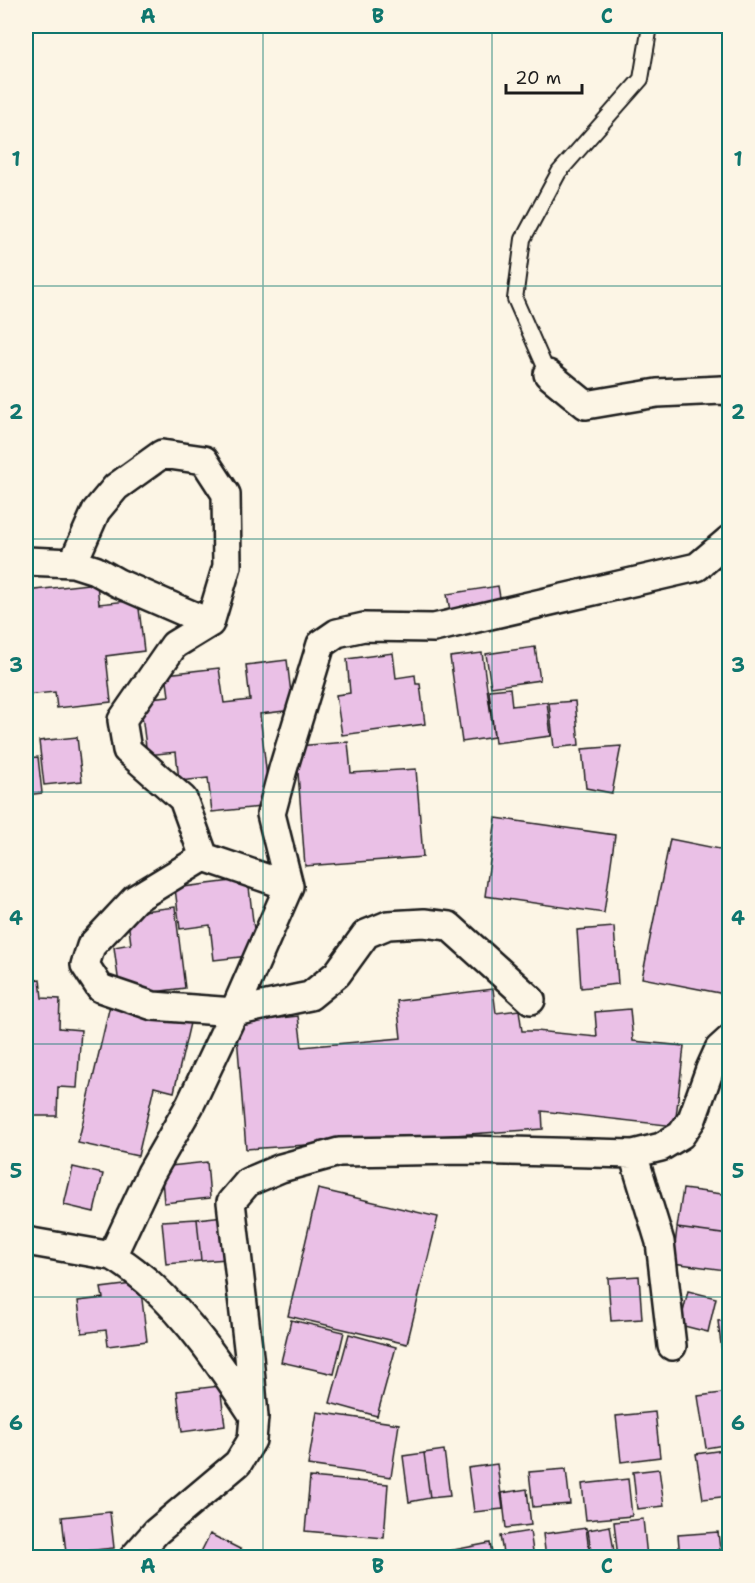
<svg xmlns="http://www.w3.org/2000/svg" width="755" height="1583" font-family="'Shantell Sans',sans-serif">
  <rect width="100%" height="100%" fill="#fcf5e5"/>
  <filter id="ink" filterUnits="userSpaceOnUse"><feTurbulence type="fractalNoise" baseFrequency=".0167" numOctaves="2"/><feDisplacementMap in="SourceGraphic" scale="12" xChannelSelector="R" yChannelSelector="G"/><feConvolveMatrix kernelMatrix="1 2 1 2 8 2 1 2 1" color-interpolation-filters="sRGB"/></filter>
  <g filter="url(#ink)">
    <path fill="#eac0e6" stroke="#1c1c1c" stroke-width="1.5" d="M 97,583 L 99,604 L 138,600 L 144,651 L 106,656 L 111,702 L 57,708 L 55,692 L 26,695 L 26,591 Z
      M 498,586 L 502,609 L 451,617 L 447,594 Z
      M 535,647 L 540,680 L 491,687 L 486,654 Z
      M 393,653 L 396,678 L 415,675 L 416,684 L 420,684 L 425,724 L 342,735 L 336,695 L 350,693 L 347,659 Z
      M 482,653 L 494,737 L 462,742 L 450,657 Z
      M 287,660 L 293,710 L 260,714 L 270,806 L 212,812 L 208,778 L 179,781 L 176,752 L 147,755 L 140,699 L 169,696 L 166,674 L 219,668 L 224,703 L 250,700 L 246,665 Z
      M 510,688 L 512,706 L 547,702 L 551,736 L 495,743 L 489,690 Z
      M 575,701 L 579,745 L 554,748 L 549,703 Z
      M 26,707 L 28,730 L 26,730 Z
      M 77,737 L 82,781 L 44,785 L 39,741 Z
      M 348,742 L 351,773 L 416,769 L 423,857 L 305,866 L 296,746 Z
      M 621,746 L 612,793 L 586,788 L 582,749 Z
      M 38,757 L 42,793 L 26,795 L 26,758 Z
      M 496,818 L 615,835 L 604,913 L 485,896 Z
      M 670,839 L 730,851 L 730,995 L 642,978 Z
      M 248,879 L 257,955 L 214,960 L 210,925 L 180,929 L 175,888 Z
      M 175,907 L 185,988 L 138,994 L 120,992 L 114,947 L 131,944 L 127,913 Z
      M 614,927 L 618,984 L 581,988 L 577,930 Z
      M 40,979 L 42,998 L 60,999 L 59,1028 L 81,1030 L 77,1088 L 58,1087 L 57,1116 L 26,1116 L 26,981 Z
      M 493,989 L 496,1013 L 519,1010 L 522,1031 L 536,1031 L 597,1037 L 595,1012 L 630,1009 L 633,1041 L 684,1046 L 675,1126 L 542,1111 L 543,1129 L 246,1149 L 236,1023 L 298,1016 L 302,1047 L 401,1038 L 397,1001 Z
      M 110,1005 L 190,1023 L 174,1092 L 154,1087 L 138,1156 L 78,1143 Z
      M 26,1147 L 31,1149 L 26,1169 Z
      M 207,1162 L 210,1198 L 164,1203 L 161,1167 Z
      M 73,1167 L 103,1174 L 94,1212 L 64,1205 Z
      M 318,1189 L 438,1217 L 407,1344 L 288,1316 Z
      M 683,1189 L 730,1195 L 729,1235 L 677,1228 Z
      M 224,1216 L 227,1259 L 201,1261 L 197,1219 Z
      M 197,1219 L 201,1261 L 166,1264 L 162,1221 Z
      M 677,1228 L 729,1235 L 725,1270 L 673,1263 Z
      M 639,1276 L 642,1319 L 611,1321 L 608,1278 Z
      M 140,1283 L 147,1341 L 108,1346 L 106,1330 L 82,1333 L 78,1301 L 103,1298 L 101,1288 Z
      M 688,1291 L 716,1298 L 708,1332 L 680,1325 Z
      M 291,1320 L 344,1332 L 334,1374 L 281,1362 Z
      M 730,1320 L 730,1367 L 724,1367 L 718,1321 Z
      M 349,1334 L 396,1347 L 377,1416 L 330,1403 Z
      M 220,1386 L 225,1426 L 182,1432 L 177,1391 Z
      M 730,1392 L 730,1444 L 706,1448 L 698,1396 Z
      M 317,1412 L 399,1424 L 391,1477 L 308,1465 Z
      M 655,1412 L 660,1457 L 621,1462 L 616,1416 Z
      M 444,1450 L 450,1496 L 430,1498 L 424,1453 Z
      M 723,1450 L 730,1496 L 703,1499 L 696,1454 Z
      M 424,1453 L 430,1498 L 409,1502 L 403,1456 Z
      M 497,1464 L 503,1509 L 474,1512 L 468,1468 Z
      M 566,1469 L 570,1504 L 533,1507 L 529,1472 Z
      M 659,1469 L 664,1506 L 637,1509 L 633,1472 Z
      M 310,1477 L 388,1484 L 384,1538 L 305,1531 Z
      M 628,1479 L 632,1516 L 586,1520 L 582,1484 Z
      M 527,1489 L 531,1525 L 506,1528 L 502,1493 Z
      M 110,1512 L 114,1548 L 66,1553 L 62,1517 Z
      M 643,1519 L 647,1557 L 618,1558 L 614,1522 Z
      M 610,1526 L 615,1558 L 592,1558 L 588,1530 Z
      M 586,1528 L 590,1558 L 546,1558 L 543,1534 Z
      M 530,1531 L 534,1558 L 504,1558 L 500,1536 Z
      M 718,1532 L 721,1558 L 680,1558 L 678,1535 Z
      M 210,1534 L 256,1557 L 198,1558 Z
      M 490,1543 L 493,1558 L 439,1558 L 438,1553 Z"/>
    <g fill="none" stroke-linecap="round" stroke-linejoin="round">
      <g stroke="#1c1c1c" stroke-width="18">
        <path id="service" d="M 548,374 L 515,299 L 523,239 L 559,172 L 641,79 L 650,26"/>
      </g>
      <g stroke="#1c1c1c" stroke-width="32">
        <path id="minor" d="M 548,374 L 586,405 L 657,393 L 722,390 L 730,392
          M 26,561 L 73,563 L 95,570 L 118,583 L 210,623
          M 73,563 L 96,511 L 116,487 L 162,454 L 204,460 L 226,494 L 227,566 L 210,623 L 174,645 L 122,720 L 127,750 L 183,799 L 204,857 L 289,886
          M 204,857 L 135,899 L 91,946 L 85,965 L 100,988 L 153,1006 L 234,1012 L 300,998 L 310,996 L 337,974 L 366,934 L 388,925 L 424,923 L 449,926 L 531,1000
          M 633,1154 L 660,1242 L 672,1346
          M 26,1241 L 112,1256 C 126,1263 137,1273 149,1283 C 191,1321 221,1366 252,1413
          M 112,1256 L 151,1173 L 190,1105 L 234,1012 L 289,886 L 271,814 L 283,769 L 321,644 L 337,633 L 364,627 L 434,628 L 697,567 L 730,539
          M 133,1558 L 156,1532 L 238,1463 L 252,1440 L 254,1417 L 249,1356 L 231,1202 L 248,1182 L 281,1168 L 339,1152 L 466,1150 L 633,1154 L 661,1147 L 681,1135 L 692,1119 L 710,1069 L 719,1049 L 730,1039"/>
      </g>
      <use href="#service" stroke="#fcf5e5" stroke-width="14"/>
      <use href="#minor" stroke="#fcf5e5" stroke-width="27"/>
    </g>
  </g>
  <path fill="none" stroke="#0f766e" stroke-width="1.5" stroke-opacity="0.55" d="M 263,26 L 263,1558M 492,26 L 492,1558M 26,286 L 730,286M 26,539 L 730,539M 26,792 L 730,792M 26,1044 L 730,1044M 26,1297 L 730,1297"/>
  <rect width="755" height="1583" fill="none" stroke="#fcf5e5" stroke-width="66"/>
  <path d="M506 84v9h76v-9" fill="none" stroke="#1c1c1c" stroke-width="3"/>
  <text x="515" y="84" font-size="18" fill="#1c1c1c" stroke="#fcf5e5" stroke-width="4.5" paint-order="stroke">20 m</text>
  <rect x="33" y="33" width="689" height="1517" fill="none" stroke="#0f766e" stroke-width="2"/>
  <g font-size="20" text-anchor="middle" font-weight="bold" fill="#0f766e">
    <text x="148" y="23">A</text>
    <text x="378" y="23">B</text>
    <text x="607" y="23">C</text>
    <text x="16" y="166">1</text>
    <text x="738" y="166">1</text>
    <text x="16" y="419">2</text>
    <text x="738" y="419">2</text>
    <text x="16" y="672">3</text>
    <text x="738" y="672">3</text>
    <text x="16" y="925">4</text>
    <text x="738" y="925">4</text>
    <text x="16" y="1178">5</text>
    <text x="738" y="1178">5</text>
    <text x="16" y="1430">6</text>
    <text x="738" y="1430">6</text>
    <text x="148" y="1573">A</text>
    <text x="378" y="1573">B</text>
    <text x="607" y="1573">C</text>
  </g>
</svg>
